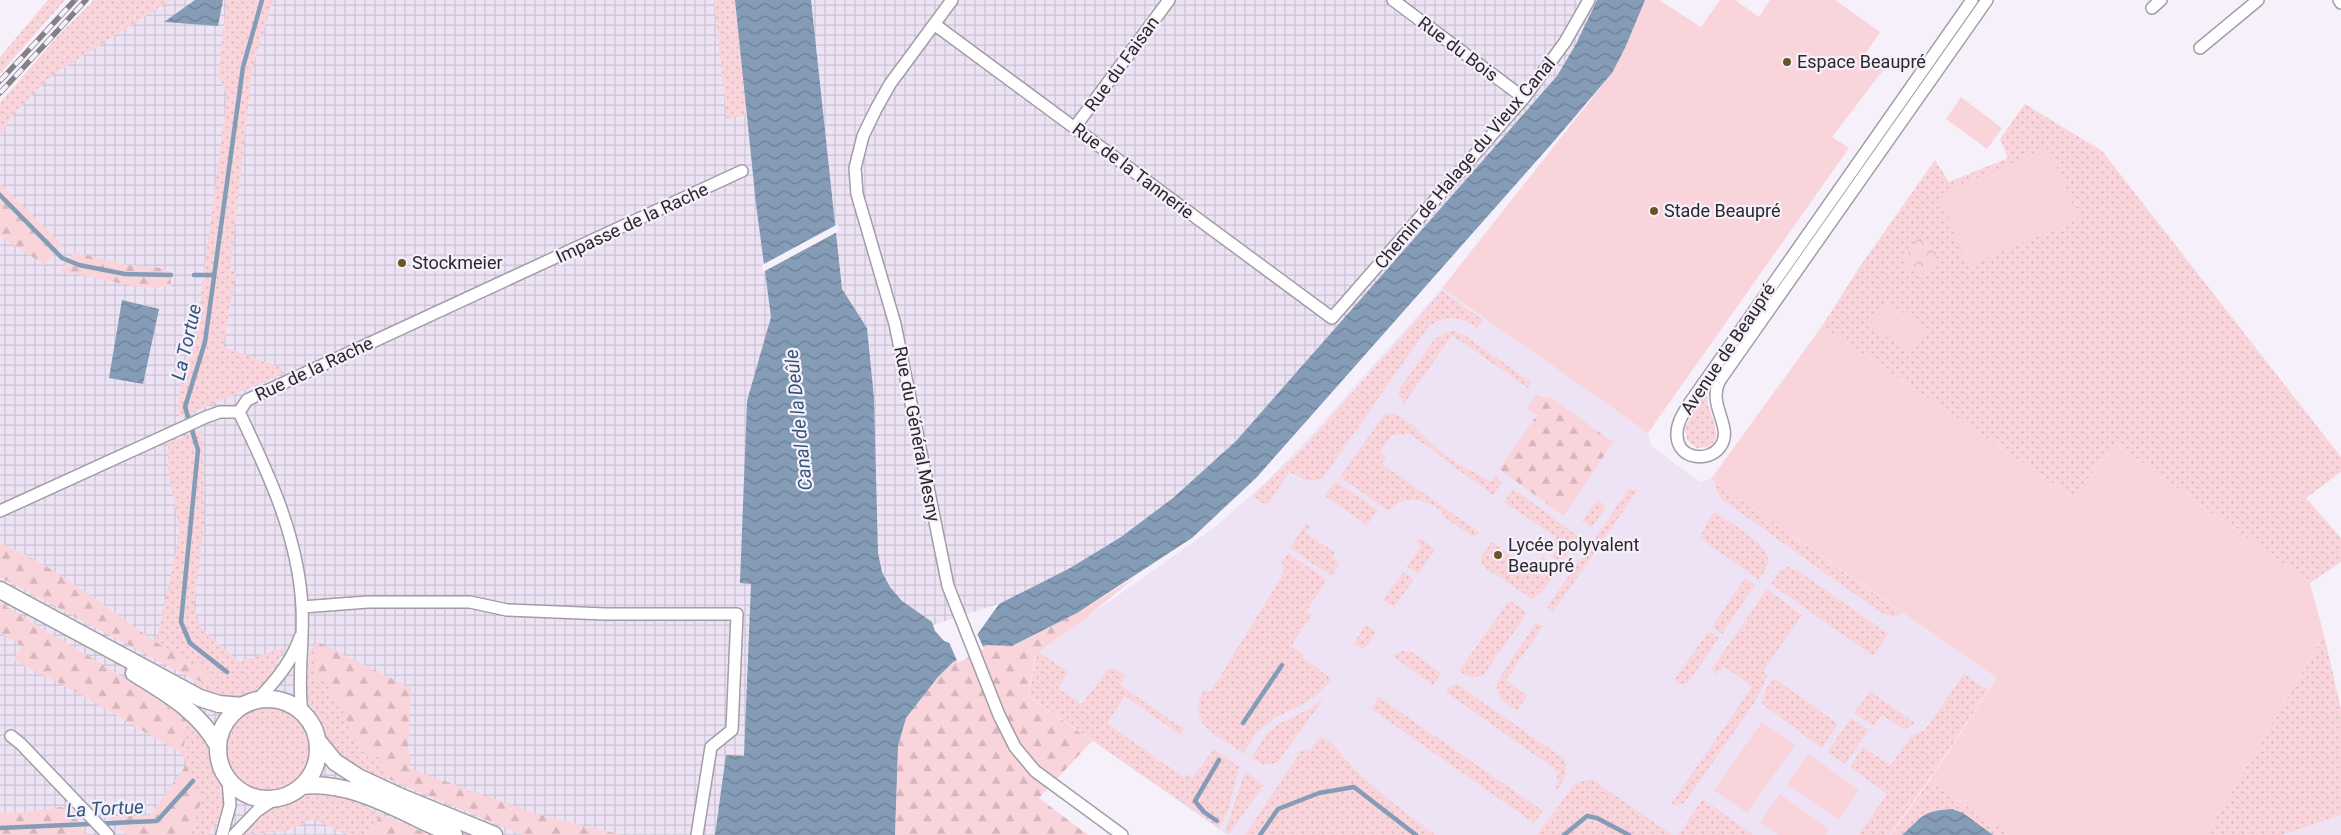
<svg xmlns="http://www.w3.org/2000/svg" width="2341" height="835" font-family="Roboto,sans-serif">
  <defs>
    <pattern id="industrial-grid" width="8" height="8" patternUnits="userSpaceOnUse" patternTransform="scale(1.25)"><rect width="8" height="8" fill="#ede3f5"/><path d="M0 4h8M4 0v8" fill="none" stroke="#cbc3d2"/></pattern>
    <pattern id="grass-dots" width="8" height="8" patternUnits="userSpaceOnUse" patternTransform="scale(1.25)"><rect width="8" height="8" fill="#f9d4db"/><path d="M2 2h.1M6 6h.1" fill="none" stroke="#d6b6bc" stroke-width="1.8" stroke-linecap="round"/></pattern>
    <pattern id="forest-firs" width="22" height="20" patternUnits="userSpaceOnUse" patternTransform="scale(1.25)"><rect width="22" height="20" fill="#f9d4db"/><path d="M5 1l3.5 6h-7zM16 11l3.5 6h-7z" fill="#d6b6bc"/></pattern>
    <pattern id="park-crowns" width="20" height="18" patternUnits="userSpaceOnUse" patternTransform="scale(1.25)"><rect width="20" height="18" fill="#f9d4db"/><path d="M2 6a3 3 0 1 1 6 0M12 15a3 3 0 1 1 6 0" fill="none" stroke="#d6b6bc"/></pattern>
    <pattern id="water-waves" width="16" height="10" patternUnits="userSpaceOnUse" patternTransform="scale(1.25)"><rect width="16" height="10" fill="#859cb7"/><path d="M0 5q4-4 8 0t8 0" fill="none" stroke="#6d7f95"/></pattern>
  </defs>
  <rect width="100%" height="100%" fill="#f6f0fb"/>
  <path fill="#ede3f5" d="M 1442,288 L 1648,433 L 1651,446 L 1700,482 L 1711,479 L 1997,678 L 1891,835 L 1227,835 L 1028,696 L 1035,654 L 1216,526 L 1264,484 L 1306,441 Z
    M 2341,815 L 2341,835 L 2282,835 Z"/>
  <path fill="url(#industrial-grid)" d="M 123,0 L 1597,0 L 1576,44 L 1557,76 L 1236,441 L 1173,498 L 1121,537 L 1070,568 L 999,604 L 883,641 L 716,835 L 0,835 L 0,119 Z"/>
  <path fill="url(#grass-dots)" d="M 48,0 L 65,0 L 0,74 L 0,57 Z
    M 94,0 L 171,0 L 51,76 L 13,114 L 0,135 L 0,103 L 55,39 Z
    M 227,0 L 273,0 L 252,69 L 230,271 L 236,272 L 223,347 L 280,367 L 284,373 L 179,418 C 175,391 186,367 195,341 L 227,96 L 218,75 Z
    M 714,0 L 735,0 L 747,115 L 727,119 Z
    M 2025,104 L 2102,151 L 2341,457 L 2341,472 L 2306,498 L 2341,538 L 2341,562 L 2310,583 L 2116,444 L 2073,497 L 1822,326 L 1861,265 L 1935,160 L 1949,182 L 2008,158 L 2000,139 Z
    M 1442,291 L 1483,320 L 1477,328 C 1461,316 1445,314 1428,327 L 1322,479 L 1309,481 L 1289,472 L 1267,506 L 1253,496 L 1308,443 Z
    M 1455,331 L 1464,335 L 1531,382 L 1528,388 L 1452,335 L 1404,404 L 1398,395 L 1400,388 L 1434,340 L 1446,332 Z
    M 1706,393 C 1708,398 1707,403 1709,408 C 1714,424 1727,448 1697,448 L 1687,440 L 1685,428 L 1703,394 Z
    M 1390,413 C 1411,418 1425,439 1440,451 C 1456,465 1474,471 1491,482 L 1495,476 L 1502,482 L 1493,495 L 1410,434 L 1392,435 L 1380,452 L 1386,457 L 1382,464 L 1479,532 L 1475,538 L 1441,515 L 1443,512 C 1428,500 1403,492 1389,511 L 1340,477 L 1384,415 Z
    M 202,430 L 204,523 L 194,606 L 201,628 L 239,662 L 286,647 L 266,682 L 249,694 L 217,697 L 199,689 L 193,679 L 206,683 L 156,642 L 177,547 L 179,527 L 168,470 L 168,443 Z
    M 1335,481 L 1378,510 L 1367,525 L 1325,496 Z
    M 1714,481 L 1902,613 L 1894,617 L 1880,612 L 1723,500 L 1718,494 Z
    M 1514,489 L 1578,536 L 1562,564 L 1552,556 L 1558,548 L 1552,544 L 1556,537 L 1504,502 Z
    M 1629,489 L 1638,490 L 1553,612 L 1547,607 Z
    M 1597,500 L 1606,506 L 1592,528 L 1582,521 Z
    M 1715,512 C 1727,521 1767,543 1768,559 C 1768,567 1763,574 1759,580 L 1700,538 L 1706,524 Z
    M 1306,523 L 1310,526 L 1305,533 L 1335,552 L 1332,558 L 1340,563 L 1331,576 L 1290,548 Z
    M 1419,538 L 1435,549 L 1418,574 L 1407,567 L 1421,546 L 1416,542 Z
    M 1492,542 L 1532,570 L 1542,556 L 1559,569 L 1541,593 L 1532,599 L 1484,567 L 1481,562 L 1481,556 Z
    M 1288,553 L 1327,580 L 1306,611 L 1312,615 L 1291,646 L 1303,654 L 1302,657 L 1332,679 L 1319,693 L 1302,705 L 1274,718 L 1257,733 L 1243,753 C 1218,736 1186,725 1203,691 L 1211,691 L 1283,574 L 1282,562 Z
    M 1788,567 L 1800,572 L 1888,634 L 1873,656 L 1771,584 L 1779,571 Z
    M 1403,572 L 1414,579 L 1394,607 L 1383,600 Z
    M 1745,578 L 1755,585 L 1722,634 L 1712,627 Z
    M 1767,589 L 1802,615 L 1763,671 L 1768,675 L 1755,702 L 1685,802 L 1677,806 L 1671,804 L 1752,687 L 1724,666 L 1717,675 L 1712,669 Z
    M 1511,601 L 1527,613 L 1484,674 C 1474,680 1468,677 1459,671 L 1508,602 Z
    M 1536,623 L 1543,626 L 1506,680 L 1527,696 L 1517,711 L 1500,699 L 1496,683 Z
    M 1365,625 L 1376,632 L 1364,650 L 1354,643 Z
    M 1709,631 L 1719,638 L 1688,683 L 1679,684 L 1674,680 Z
    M 2324,635 L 2341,709 L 2341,815 L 2282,835 L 2206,835 Z
    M 318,642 L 313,677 L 323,679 L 341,707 L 359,749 L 382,759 L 384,777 L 378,778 L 359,769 L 334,753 L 325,739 L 319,718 L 305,695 L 310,650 Z
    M 1402,651 L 1412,652 L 1441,673 L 1433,685 L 1392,656 Z
    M 1039,652 L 1068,672 L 1058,688 L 1082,704 L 1108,669 L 1116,669 L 1126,676 L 1120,685 L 1184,729 L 1180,735 L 1125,696 L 1107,723 L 1184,778 L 1187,774 L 1193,777 L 1214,749 L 1239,767 L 1228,811 L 1219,828 L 1029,696 L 1036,654 Z
    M 1964,674 L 1988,690 L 1928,781 L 1889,835 L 1858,835 L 1887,794 L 1850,767 L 1863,747 L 1891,765 L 1911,736 L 1925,730 Z
    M 1774,678 L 1838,724 L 1822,748 L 1762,704 L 1766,689 Z
    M 1457,684 L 1564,759 C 1568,771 1565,779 1558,789 L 1555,787 L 1560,780 L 1556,777 L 1559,772 L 1446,692 L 1450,686 Z
    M 1870,691 L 1915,723 L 1904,730 L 1882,715 L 1874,726 L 1854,713 Z
    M 1379,697 L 1543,811 L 1534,823 L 1371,709 Z
    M 1324,698 L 1277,763 L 1264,765 L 1251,758 L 1267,734 L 1277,725 L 1309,709 Z
    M227 749a41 41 0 1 1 82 0a41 41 0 1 1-82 0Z
    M 1851,718 L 1869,730 L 1845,764 L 1827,752 Z
    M 187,719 C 192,723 198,727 202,732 C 205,736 224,797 224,803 C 223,816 214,824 209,835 L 190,835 L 201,802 L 183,754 Z
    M 1320,737 C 1333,740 1339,753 1348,762 C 1375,790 1405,813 1436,835 L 1245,835 L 1301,751 L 1311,749 Z
    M 1245,771 L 1264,785 L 1229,834 L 1225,832 Z
    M 1591,779 L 1602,786 L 1672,835 L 1537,835 L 1575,783 Z
    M 1929,781 L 2011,835 L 1891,835 Z
    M 319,790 L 341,796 L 381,814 L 369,835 L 348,835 L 313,819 L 287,831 L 243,835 L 269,808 Z
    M 1703,799 L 1753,835 L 1678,835 Z"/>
  <path fill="url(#forest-firs)" d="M 0,184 L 62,244 L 45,265 L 0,236 Z
    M 74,252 L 121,264 L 161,268 L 170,272 L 171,286 L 143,288 L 61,271 Z
    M 1536,395 L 1551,398 L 1613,442 L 1564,516 L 1499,469 L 1537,415 L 1527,408 Z
    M 0,543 C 58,567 105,607 156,642 C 176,655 198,666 219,679 L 206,683 L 193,679 L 0,577 Z
    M 1134,578 L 1080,623 L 1035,654 L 1028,696 L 1092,741 L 1039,798 L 1088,835 L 895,835 L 898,747 L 906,718 L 938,677 L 953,662 L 986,645 L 1013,646 L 1077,613 Z
    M 0,603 L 112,670 L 187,719 L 183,754 L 76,692 L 13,660 L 22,646 L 0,633 Z
    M 318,642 L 411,688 L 408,748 L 412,759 L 408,768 L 540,815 L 622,835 L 523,835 L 384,777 L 382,759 L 359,749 L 341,707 L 323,679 L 313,678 Z
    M 187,764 L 201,802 L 190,835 L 126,835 L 109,817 L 150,815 Z
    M 61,807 L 71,810 L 87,835 L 0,835 L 0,812 L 17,813 Z
    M 381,814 L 431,835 L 369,835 Z"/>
  <path fill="url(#park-crowns)" d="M 1920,238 L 1927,240 L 1937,253 L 1928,275 L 1903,268 L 1910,246 Z"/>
  <path fill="#f9d4db" d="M 1644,0 L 1659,0 L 1701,27 L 1720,0 L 1735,0 L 1759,17 L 1770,0 L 1835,0 L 1880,32 L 1864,56 L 1884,69 L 1832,137 L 1849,148 L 1648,433 L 1442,288 L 1612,73 Z
    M 1961,97 L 2002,128 L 1987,149 L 1946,119 Z
    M 2049,148 L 2079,219 L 1968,266 L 1938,195 Z
    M 1886,301 L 1927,329 L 1910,353 L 1870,325 Z
    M 1822,326 L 2073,497 L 2116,444 L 2310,583 L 2324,635 L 2206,835 L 2011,835 L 1929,781 L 1997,678 L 1711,479 Z
    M 1762,722 L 1795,745 L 1747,813 L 1714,790 Z
    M 1808,754 L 1859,790 L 1838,819 L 1787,784 Z
    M 1780,794 L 1830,830 L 1826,835 L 1778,835 L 1760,822 Z"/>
  <path fill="url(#water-waves)" d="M 195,0 L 223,0 L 218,26 L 164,22 Z
    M 735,0 L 811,0 L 842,289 L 867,328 L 874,398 L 878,553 L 882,572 L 890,587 L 902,601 L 932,622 L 935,631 L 944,641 L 952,644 L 965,642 L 977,635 L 999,604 L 1070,568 L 1121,537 L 1173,498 L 1236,441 L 1557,76 L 1576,44 L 1597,0 L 1645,0 L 1625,48 L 1612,73 L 1555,140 L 1257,477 L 1192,538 L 1077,613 L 1012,646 L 986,645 L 953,662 L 938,677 L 906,718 L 898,746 L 895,835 L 715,835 L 726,755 L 744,756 L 751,584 L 740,583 L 747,401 L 771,317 L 756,204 Z
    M 122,300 L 159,309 L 143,384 L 109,378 Z
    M 1952,809 L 1963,813 L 1993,835 L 1902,835 C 1923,817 1921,811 1952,809 Z"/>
  <path fill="#f6f0fb" d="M 838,224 L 839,231 L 763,272 L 762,265 Z
    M 976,631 L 984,649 L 958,663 L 948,640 L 965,640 Z"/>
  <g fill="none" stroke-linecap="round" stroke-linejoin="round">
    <path stroke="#859cb7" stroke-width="4.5" d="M 0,195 L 62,258 L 79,265 L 125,274 L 171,275
      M 194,275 L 214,275
      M 227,672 L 190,643 L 181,622 L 198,450 L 185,407 L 205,342 L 243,67 L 262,0
      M 1243,723 L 1282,665
      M 1217,821 L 1204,812 L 1195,801 L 1219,760
      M 0,828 L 157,821 L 193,781
      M 1260,835 L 1278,809 L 1319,793 L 1354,787 L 1416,835
      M 1564,835 L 1587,816 L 1597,818 L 1629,835"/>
    <g stroke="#a29da7" stroke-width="14">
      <path id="street" d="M 952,0 L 890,84 L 876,109 L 863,136 L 855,168 L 857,194 L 895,324 L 948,586 L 999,715 L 1015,747 L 1035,771 L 1122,835
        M 1393,0 L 1524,98
        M 1972,0 L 1689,404 C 1683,414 1676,424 1677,436 C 1678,459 1708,463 1720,447 C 1735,427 1706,406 1720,380 L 1987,0
        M 2339,0 L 2341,3
        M 2152,8 L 2161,0
        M 934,24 L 1332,318 L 1524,98 L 1565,42 L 1589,0
        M 2200,48 L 2258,0
        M 1075,127 L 1169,0
        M 239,412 C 269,474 299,539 302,608 C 304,643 297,678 302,712
        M 0,511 L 206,417 L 220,412 L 239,412 L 247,400 L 742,171
        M 302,607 L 368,602 L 470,602 L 507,610 L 605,614 L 737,614 L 732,730 L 711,747 L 697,835
        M 257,700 C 275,682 292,662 300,637
        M 11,736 L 21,744 L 108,835
        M 222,835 L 230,805 L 228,780
        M 234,835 L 257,811 L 276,798"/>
    </g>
    <g stroke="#a29da7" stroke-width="19">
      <path id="secondary" d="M 0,590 L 200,698 L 219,704 L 242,706
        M 134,673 C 166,693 199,711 218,746
        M218 749a50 50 0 1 1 100 0a50 50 0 1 1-100 0Z
        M 317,740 L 335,762 L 358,777 L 401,797 L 494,835
        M 302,786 C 355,780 405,815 454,835"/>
    </g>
    <use href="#street" stroke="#fff" stroke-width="11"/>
    <use href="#secondary" stroke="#fff" stroke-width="16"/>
    <g stroke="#848087" stroke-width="5.5">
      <path id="rail" d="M 0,81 L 75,0
        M 0,93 L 86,0"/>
    </g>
    <use href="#rail" stroke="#f6f0fb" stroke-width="4" stroke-dasharray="11" stroke-linecap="butt"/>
  </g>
  <g fill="#685624" stroke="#f6f0fb" stroke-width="2">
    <circle cx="1787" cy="62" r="5"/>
    <circle cx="1654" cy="211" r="5"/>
    <circle cx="402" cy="263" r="5"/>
    <circle cx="1498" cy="555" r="5"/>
  </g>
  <g text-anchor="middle" stroke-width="4.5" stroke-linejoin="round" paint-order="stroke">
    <g font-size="18" fill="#2a282c" stroke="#f6f0fb">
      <text transform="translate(1458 49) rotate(37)" y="6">Rue du Bois</text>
      <text transform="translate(1122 64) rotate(-54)" y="6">Rue du Faisan</text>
      <text transform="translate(1465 163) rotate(-50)" y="6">Chemin de Halage du Vieux Canal</text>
      <text transform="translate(1133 171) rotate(37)" y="6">Rue de la Tannerie</text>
      <text transform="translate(632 223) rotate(-25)" y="6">Impasse de la Rache</text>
      <text transform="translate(1728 349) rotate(-56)" y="6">Avenue de Beaupré</text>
      <text transform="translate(314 369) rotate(-25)" y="6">Rue de la Rache</text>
      <text transform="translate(917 434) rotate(79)" y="6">Rue du Général Mesny</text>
    </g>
    <g font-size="18" fill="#2a282c" stroke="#f6f0fb" text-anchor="start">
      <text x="1797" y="68">Espace Beaupré</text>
      <text x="1664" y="217">Stade Beaupré</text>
      <text x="412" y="269">Stockmeier</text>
      <text x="1508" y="551">Lycée polyvalent<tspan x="1508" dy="21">Beaupré</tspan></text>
    </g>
    <g font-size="19" font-style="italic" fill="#32537c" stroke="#f6f0fb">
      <text transform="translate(186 342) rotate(-77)" y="7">La Tortue</text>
      <text transform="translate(798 420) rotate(-96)" y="7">Canal de la Deûle</text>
      <text transform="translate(105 808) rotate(-3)" y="7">La Tortue</text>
    </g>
  </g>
</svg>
